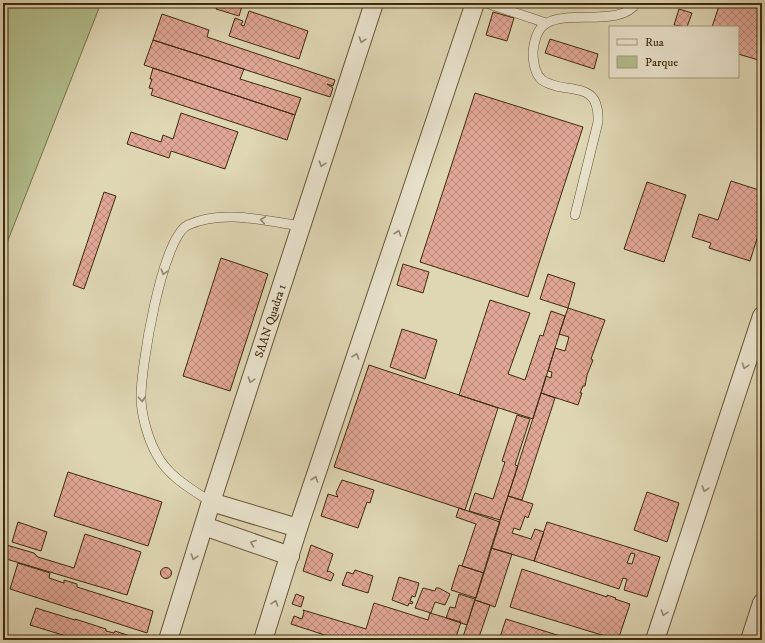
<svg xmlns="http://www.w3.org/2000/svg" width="765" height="643" font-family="'IM FELL DW Pica',serif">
  <defs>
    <pattern id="building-cross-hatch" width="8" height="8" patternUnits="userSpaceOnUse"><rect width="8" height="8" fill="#e1a796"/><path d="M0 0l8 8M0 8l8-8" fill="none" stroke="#b88879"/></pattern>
  </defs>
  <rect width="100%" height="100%" fill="#dfd6b4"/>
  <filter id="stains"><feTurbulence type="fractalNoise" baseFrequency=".005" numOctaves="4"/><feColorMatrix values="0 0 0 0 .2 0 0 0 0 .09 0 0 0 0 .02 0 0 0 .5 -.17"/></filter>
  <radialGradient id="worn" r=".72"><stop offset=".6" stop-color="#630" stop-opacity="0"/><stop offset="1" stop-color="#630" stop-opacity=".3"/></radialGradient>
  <path fill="#b3bd8c" stroke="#78744c" d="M 3,3 L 101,3 L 3,253 Z"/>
  <path fill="url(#building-cross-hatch)" stroke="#3e2a0c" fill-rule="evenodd" d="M 218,3 L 243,3 L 239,16 L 216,9 Z
    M 720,3 L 740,3 L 762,10 L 762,61 L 738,54 L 738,27 L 712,27 Z
    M 679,9 L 692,13 L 687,27 L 674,25 Z
    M 249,11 L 308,31 L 299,59 L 229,36 L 235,18 L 243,21 L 241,25 L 244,26 Z
    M 493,12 L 514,18 L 507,41 L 486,35 Z
    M 162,14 L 209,30 L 207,37 L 335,80 L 333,86 L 327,84 L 333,88 L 330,97 L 153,40 Z
    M 550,39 L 598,54 L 594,69 L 545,53 Z
    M 153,40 L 244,69 L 240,79 L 301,98 L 295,115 L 144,65 Z
    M 153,68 L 295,115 L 287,140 L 151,95 L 153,89 L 149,88 L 152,79 L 150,79 Z
    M 475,93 L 583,127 L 528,297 L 420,262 Z
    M 181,113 L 238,132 L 225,169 L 171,151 L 169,158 L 127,144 L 131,132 L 161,142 L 163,135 L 173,139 Z
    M 731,181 L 762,191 L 762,223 L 750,261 L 709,248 L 711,243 L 692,237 L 699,214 L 718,220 Z
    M 647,182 L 686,195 L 664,262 L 624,249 Z
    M 104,192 L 116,196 L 84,289 L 73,285 Z
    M 221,258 L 268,274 L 230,391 L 183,376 Z
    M 403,264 L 429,272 L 423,293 L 397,285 Z
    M 548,274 L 575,283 L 568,308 L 540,299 Z
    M 490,300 L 530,313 L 508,374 L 525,380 L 540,335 L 543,336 L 551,311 L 565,316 L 533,419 L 459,395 Z
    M 568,308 L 605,320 L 591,359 L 593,360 L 587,375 L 585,386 L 583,386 L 580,393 L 582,393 L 578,405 L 541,393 L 546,376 L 551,378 L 552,372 L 548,371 L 555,348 L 565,351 L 569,337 L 559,334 Z
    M 402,329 L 437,340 L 425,379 L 390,367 Z
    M 369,365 L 498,408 L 465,510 L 334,467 Z
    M 541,393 L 555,398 L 522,500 L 508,496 Z
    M 517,415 L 530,419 L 515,465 L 518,466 L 500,520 L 469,511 L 475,493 L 493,499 L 505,462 L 502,461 Z
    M 68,472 L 162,502 L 148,546 L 54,516 Z
    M 342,480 L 374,490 L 370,503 L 367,502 L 358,528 L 321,516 L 328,494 L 338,497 L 336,493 Z
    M 647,492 L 679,503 L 667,542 L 634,530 Z
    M 508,496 L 533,504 L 528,518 L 525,516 L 520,530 L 514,528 L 512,533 L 531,539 L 535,529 L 544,532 L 534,561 L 491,548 Z
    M 459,508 L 500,522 L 484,573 L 462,566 L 476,524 L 456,517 Z
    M 18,522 L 47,532 L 41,551 L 12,542 Z
    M 547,522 L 660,557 L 647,597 L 624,590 L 627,579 L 623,578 L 619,589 L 534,561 ZM 631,553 L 635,554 L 632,564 L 627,563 Z
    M 85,534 L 141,552 L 127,595 L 3,558 L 3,544 L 34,553 L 38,557 L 74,568 Z
    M 311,545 L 333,554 L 327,572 L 329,571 L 334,574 L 331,581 L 303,571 Z
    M 491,548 L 512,554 L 495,607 L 475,600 Z
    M 18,563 L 50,573 L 49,578 L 64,583 L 64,580 L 77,584 L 77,587 L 153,611 L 147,633 L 10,589 Z
    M 459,565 L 484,573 L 476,598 L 451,590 Z
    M160.5 573a5.5 5.5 0 1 1 11 0a5.5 5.5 0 1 1-11 0Z
    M 522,569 L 607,597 L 607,595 L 616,598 L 615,599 L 630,604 L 618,640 L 510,607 Z
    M 355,570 L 373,576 L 368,593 L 342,585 L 347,572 L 353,574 Z
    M 399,577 L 419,583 L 415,597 L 412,596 L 410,601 L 413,602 L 412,604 L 409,603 L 408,606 L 392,600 Z
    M 423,588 L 435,591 L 436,588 L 439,588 L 450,594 L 445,605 L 435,602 L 431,613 L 415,608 Z
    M 296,594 L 304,597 L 301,607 L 292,604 Z
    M 459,594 L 475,599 L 467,625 L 446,618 L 450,607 L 455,608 Z
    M 475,600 L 490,605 L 478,640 L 462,640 Z
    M 374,603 L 428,620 L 430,613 L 461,622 L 455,640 L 340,640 L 291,624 L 294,616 L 302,619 L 304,612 L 303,610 L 366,629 Z
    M 36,608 L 75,620 L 75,619 L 106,629 L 106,631 L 114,633 L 115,631 L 130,636 L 129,638 L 135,640 L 79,640 L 30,625 Z
    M 506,619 L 573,640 L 499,640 Z"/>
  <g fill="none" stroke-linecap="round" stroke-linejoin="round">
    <g stroke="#665536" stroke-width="10">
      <path id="service" d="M 486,3 L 546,23
        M 575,215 L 598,122 C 600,77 565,96 542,80 C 534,73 533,62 533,52 C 534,42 537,28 547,23 C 569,10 622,27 636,3
        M 211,502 C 191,489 168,476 157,455 C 148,439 142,417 141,400 C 140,370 162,237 188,225 C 223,209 265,221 301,226"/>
    </g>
    <g stroke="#665536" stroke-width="20">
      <g id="minor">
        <path d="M 211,502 L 298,528"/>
        <path d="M 204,526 L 290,556"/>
        <path id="s1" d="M 168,640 L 211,502 L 374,3"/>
        <path d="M 263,640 L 298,528 L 475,3"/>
        <path d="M 655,640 L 762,316"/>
        <path d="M 750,640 L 762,603"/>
      </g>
    </g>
    <use href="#service" stroke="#eae4ce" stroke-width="9"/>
    <use href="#minor" stroke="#eae4ce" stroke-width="18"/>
  </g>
  <defs><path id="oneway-chevron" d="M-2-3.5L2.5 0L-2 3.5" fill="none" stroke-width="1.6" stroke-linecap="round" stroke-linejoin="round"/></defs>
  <g stroke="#94876d">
    <use href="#oneway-chevron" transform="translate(362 40) rotate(108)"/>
    <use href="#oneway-chevron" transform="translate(322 164) rotate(108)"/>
    <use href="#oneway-chevron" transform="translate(263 220) rotate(-172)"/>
    <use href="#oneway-chevron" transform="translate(398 233) rotate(-71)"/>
    <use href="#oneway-chevron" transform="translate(164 272) rotate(105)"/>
    <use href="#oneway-chevron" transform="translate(356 356) rotate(-71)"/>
    <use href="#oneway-chevron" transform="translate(745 366) rotate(108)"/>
    <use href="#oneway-chevron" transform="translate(251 380) rotate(108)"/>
    <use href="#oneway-chevron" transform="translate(142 399) rotate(87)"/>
    <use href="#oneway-chevron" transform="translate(315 479) rotate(-71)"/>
    <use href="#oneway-chevron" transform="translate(705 489) rotate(108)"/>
    <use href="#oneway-chevron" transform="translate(253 543) rotate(-160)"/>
    <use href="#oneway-chevron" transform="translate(194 557) rotate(107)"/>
    <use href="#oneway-chevron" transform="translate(275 603) rotate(-72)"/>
    <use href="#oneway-chevron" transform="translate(664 613) rotate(108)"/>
  </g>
  <g text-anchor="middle" stroke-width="3" stroke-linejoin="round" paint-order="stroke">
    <g font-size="12" fill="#3e2a0c" stroke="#eae4ce">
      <text dy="4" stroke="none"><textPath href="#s1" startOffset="335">SAAN Quadra 1</textPath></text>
    </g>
  </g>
  <rect width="765" height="643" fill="none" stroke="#dfd6b4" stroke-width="16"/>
  <rect x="4" y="4" width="757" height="635" fill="none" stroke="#3e2a0c" stroke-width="2"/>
  <rect x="8" y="8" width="749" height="627" fill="none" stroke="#3e2a0c"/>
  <rect x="609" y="26" width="130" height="52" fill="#eae4ce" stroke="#a59a80"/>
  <rect x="617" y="39" width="20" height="6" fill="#eae4ce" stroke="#a59a80"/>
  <text x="645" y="46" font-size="12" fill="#3e2a0c">Rua</text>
  <rect x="617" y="56" width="20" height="12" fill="#b3bd8c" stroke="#a59a80"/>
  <text x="645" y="66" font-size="12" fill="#3e2a0c">Parque</text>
  <rect width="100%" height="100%" filter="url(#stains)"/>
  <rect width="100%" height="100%" fill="url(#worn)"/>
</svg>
